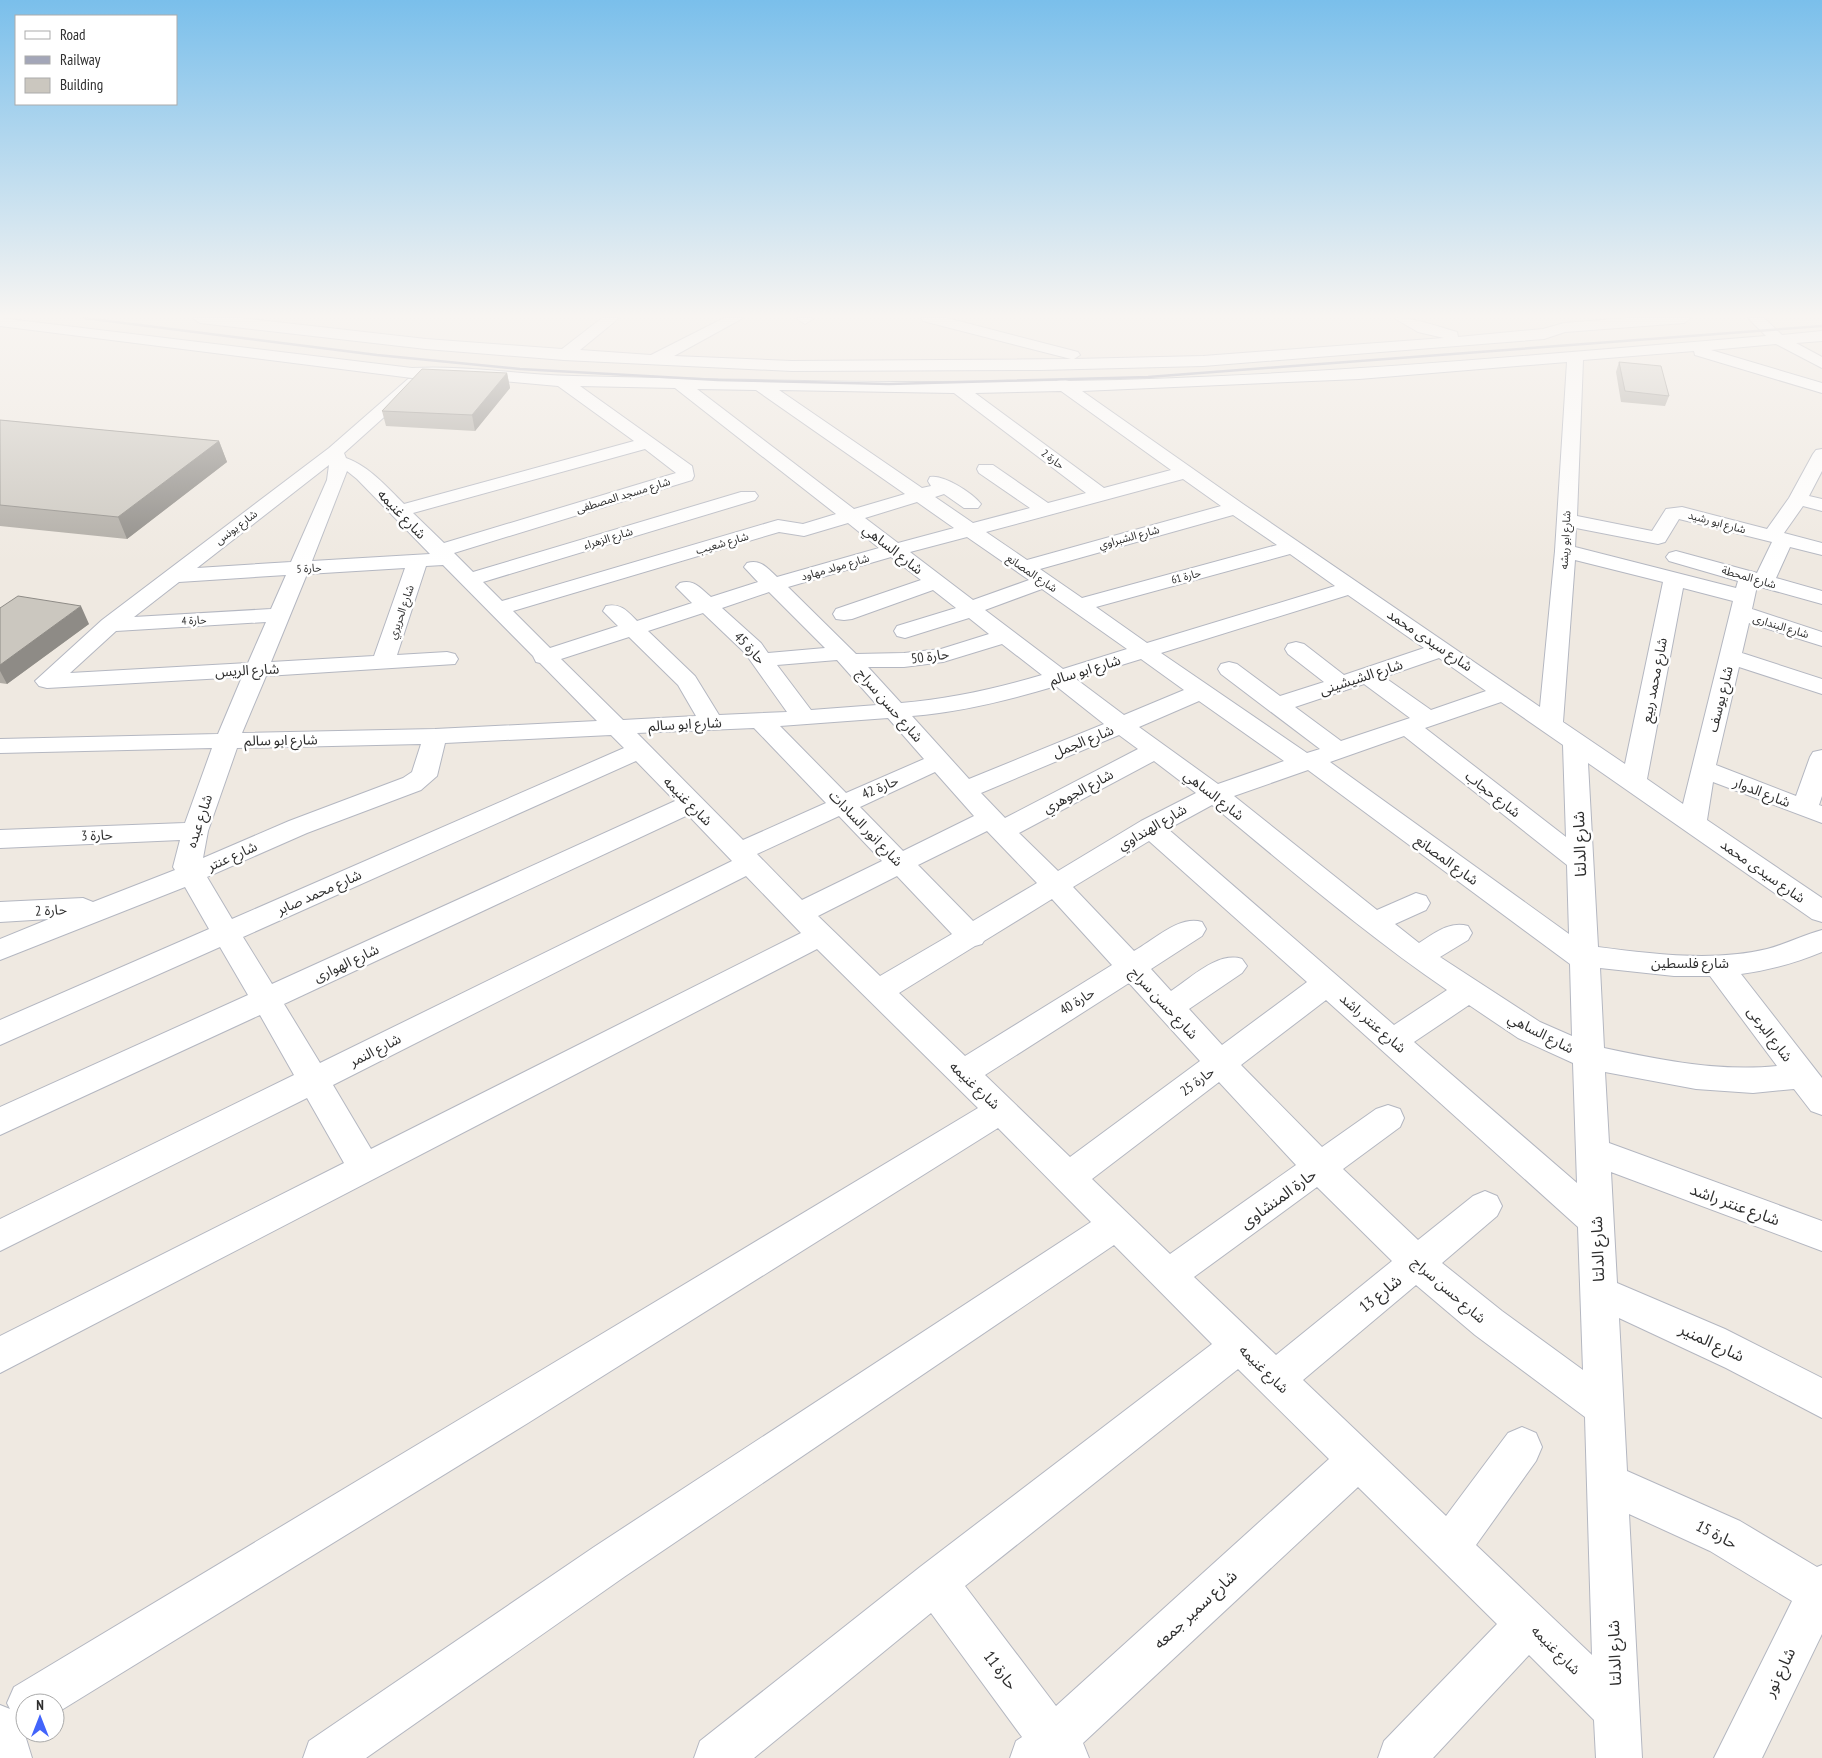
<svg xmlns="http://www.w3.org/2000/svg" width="1822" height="1758" font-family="'PT Sans Narrow','Noto Sans Arabic',sans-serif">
  <rect width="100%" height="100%" fill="#efe9e1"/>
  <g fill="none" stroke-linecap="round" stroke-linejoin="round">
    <g stroke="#b4b7c1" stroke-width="2">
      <path id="street" d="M 0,318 L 412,368 C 467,365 520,375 574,376 C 735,380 895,384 1056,381 L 1062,379 L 1069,381 C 1302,377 1533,355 1766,336 L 1748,318 L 1764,318 L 1782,335 L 1822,331 L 1822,341 L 1796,343 L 1822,357 L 1822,368 L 1776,344 L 1711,350 L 1822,383 L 1822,393 L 1695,355 L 1694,351 L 1583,360 L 1577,516 L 1652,531 L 1666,509 L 1682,507 L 1767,529 L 1789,498 L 1813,454 L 1816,450 L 1822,449 L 1822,471 L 1809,496 L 1822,499 L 1822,511 L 1803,506 L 1784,533 L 1822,543 L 1822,555 L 1790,547 L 1776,578 L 1822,591 L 1822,604 L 1757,586 L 1752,609 L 1822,632 L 1822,646 L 1749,623 L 1742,653 L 1822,679 L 1822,694 L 1739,667 L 1716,765 L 1796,796 L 1810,757 L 1813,752 L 1822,750 L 1822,796 L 1819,805 L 1822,806 L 1822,823 L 1713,782 L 1707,820 L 1822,898 L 1822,922 L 1812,919 L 1588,763 L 1598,947 C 1653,954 1713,962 1767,949 C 1786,944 1803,935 1822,930 L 1822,952 C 1796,963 1769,970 1741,974 L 1822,1078 L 1822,1115 L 1811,1111 L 1794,1089 L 1753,1093 L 1696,1089 L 1605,1072 L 1609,1143 L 1822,1221 L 1822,1251 L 1611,1172 L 1617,1283 L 1725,1329 L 1822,1378 L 1822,1418 L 1726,1368 L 1619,1318 L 1627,1471 L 1740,1521 L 1817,1567 L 1822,1565 L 1822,1634 L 1762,1758 L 1714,1758 L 1792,1601 L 1710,1551 L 1629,1514 L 1642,1758 L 1596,1758 L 1594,1720 L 1529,1655 L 1433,1758 L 1378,1758 L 1384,1741 L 1497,1624 L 1358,1487 L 1083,1743 L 1089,1758 L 1010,1758 L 1016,1741 L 1022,1737 L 931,1613 L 754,1758 L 694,1758 L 700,1741 L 920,1567 L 1212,1344 L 1114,1245 L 624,1577 L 366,1758 L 303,1758 L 309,1741 L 594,1547 L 1091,1222 L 998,1128 L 528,1423 L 55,1714 L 55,1703 L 25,1703 L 25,1724 L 21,1722 L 32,1758 L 0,1758 L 0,1705 L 10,1709 L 7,1703 L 14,1687 L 978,1108 L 817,949 L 0,1373 L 0,1336 L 344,1163 L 307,1098 L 0,1251 L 0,1219 L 294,1075 L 260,1015 L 0,1135 L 0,1107 L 248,995 L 220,947 L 0,1045 L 0,1020 L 209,929 L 185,887 L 0,960 L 0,939 L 49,919 L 0,922 L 0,902 L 83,898 L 93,902 L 175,870 L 173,867 L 180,840 L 0,848 L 0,830 L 185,823 L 212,748 L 0,753 L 0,739 L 218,734 L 242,677 L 47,688 L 39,686 L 35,681 L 102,620 L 329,448 L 408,379 L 420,379 L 422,383 L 344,453 L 346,458 C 370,467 386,486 404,504 L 634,441 L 558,386 L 449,376 L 412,378 L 0,326 ZM 1567,362 L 1555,551 L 1540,707 L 1243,504 L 1082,391 L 1359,379 ZM 580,386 L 675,388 L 836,514 L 803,524 L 778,520 L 771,522 L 502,601 L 483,582 L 755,500 L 758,496 L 755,492 L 741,492 L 473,572 L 454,553 L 692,480 L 694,476 L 692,466 ZM 697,389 L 756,390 L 905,494 L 854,509 ZM 779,390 L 954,393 L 1086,493 L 1048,503 L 993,465 L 979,465 L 977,469 L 979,473 L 1030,508 L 973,523 L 935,497 L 944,494 L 964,508 L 978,508 L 981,504 C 973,493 943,474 930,477 L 928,481 L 931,486 L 922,488 ZM 1061,391 L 1171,470 L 1104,488 L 975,393 ZM 645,449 L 676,473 L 444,543 L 413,513 ZM 329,465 L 327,480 L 291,562 L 197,568 ZM 347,471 L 357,479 L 430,554 L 312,561 ZM 1183,479 L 1221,506 L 1027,560 L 986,532 ZM 917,502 L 954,528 L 898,543 L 865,518 ZM 1233,515 L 1277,545 L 1082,598 L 1040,569 ZM 1679,519 L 1772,542 L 1757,573 L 1676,551 L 1669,553 L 1666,557 L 1669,561 L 1738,581 L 1736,588 L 1575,547 L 1576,528 L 1658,544 L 1665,542 ZM 848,523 L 879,548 L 777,577 C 767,568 761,559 747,563 L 744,567 L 758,582 L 711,597 C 700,588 694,579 680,583 L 676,587 L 692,603 L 637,621 C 627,611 621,603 606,606 L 603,611 L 618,626 L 550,648 L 513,611 L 779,532 L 804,536 ZM 967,537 L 1029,580 L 973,600 L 910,552 ZM 1290,554 L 1335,586 L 1147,643 L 1096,607 ZM 891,557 L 921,580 L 836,609 L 833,614 L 836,619 L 844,620 L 852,619 L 933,590 L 956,608 L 897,626 L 894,631 L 897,636 L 905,638 L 969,618 L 989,634 L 941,649 L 904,653 L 856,654 L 788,587 ZM 1575,560 L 1663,582 L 1625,764 L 1563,722 ZM 443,565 L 533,656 L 536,662 L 540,663 L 597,721 L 435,729 L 242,733 L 266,676 L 455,664 L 458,659 L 455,654 L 447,652 L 397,655 L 426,566 ZM 405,568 L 374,656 L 271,662 L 307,574 ZM 286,575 L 271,609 L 134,617 L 179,582 ZM 1683,588 L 1733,601 L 1683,804 L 1647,779 ZM 1042,589 L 1127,649 L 1063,669 L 985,610 ZM 769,592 L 825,648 L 768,653 L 761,643 L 722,608 ZM 1348,595 L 1424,648 L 1344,675 L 1304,644 L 1296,642 L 1288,644 L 1285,649 L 1288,654 L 1324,682 L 1280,696 L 1237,664 L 1229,662 L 1221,664 L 1218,669 L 1221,674 L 1320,749 L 1307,753 L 1161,653 ZM 703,613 L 745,653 L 787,712 L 719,715 L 695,676 L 648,631 ZM 266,622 L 248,663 L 70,673 L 116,631 ZM 629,637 L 678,685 L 696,716 L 623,720 L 561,659 ZM 1002,644 L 1042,675 C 995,689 949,699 901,703 L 868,667 L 904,667 L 943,662 ZM 1439,658 L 1486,691 L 1431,710 L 1384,677 ZM 1141,659 L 1184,690 L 1124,715 L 1076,679 ZM 837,660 L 877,705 L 811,710 L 777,665 ZM 1364,684 L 1410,718 L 1341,741 L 1295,707 ZM 1056,686 L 1104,724 L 969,779 L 912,716 C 962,712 1009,700 1056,686 ZM 1199,701 L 1284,761 L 1218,784 L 1139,727 ZM 1501,702 L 1563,745 L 1566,837 L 1425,728 ZM 888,718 L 924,759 L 846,793 L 780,726 ZM 754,728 L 826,803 L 743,840 L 637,733 ZM 611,735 L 624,748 L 232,919 L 207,877 L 307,833 L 421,790 L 437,776 L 445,743 ZM 1119,735 L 1138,749 L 1005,818 L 981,793 ZM 1404,736 L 1567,865 L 1569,934 L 1330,762 ZM 421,744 L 412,772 L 403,778 L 289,821 L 203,858 L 208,831 L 237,748 ZM 636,761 L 675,801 L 272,984 L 243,937 ZM 1154,761 L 1196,793 L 1141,821 L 1058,871 L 1019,833 ZM 1308,770 L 1570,964 L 1572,1036 L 1540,1022 L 1440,957 L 1468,940 L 1472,933 L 1468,926 C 1449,921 1435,933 1419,943 L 1395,924 L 1426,910 L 1430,903 L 1426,896 L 1416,893 L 1377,910 L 1234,796 ZM 935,772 L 974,816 L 903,851 L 860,807 ZM 1212,805 C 1290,869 1365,934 1447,990 L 1394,1025 L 1168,829 ZM 688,815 L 732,861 L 320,1063 L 284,1004 ZM 839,816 L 882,861 L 802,900 L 757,854 ZM 987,831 L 1037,883 L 973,921 L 918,865 ZM 1149,841 L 1307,982 L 1222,1045 L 1189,1009 L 1242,973 L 1247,966 L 1242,959 C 1218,951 1191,978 1171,991 L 1151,969 L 1202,936 L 1206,929 L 1202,922 C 1179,915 1154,940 1134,951 L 1073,887 ZM 746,876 L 801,933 L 371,1149 L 333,1085 ZM 897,876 L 952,934 L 880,976 L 818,916 ZM 1052,899 L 1112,965 L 965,1056 L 899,993 L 975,946 L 982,944 L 984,941 ZM 1600,968 L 1674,976 L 1710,976 L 1777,1066 C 1719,1072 1661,1060 1604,1048 ZM 1129,983 L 1200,1061 L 1070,1157 L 985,1075 ZM 1326,1000 L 1578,1227 L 1583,1370 L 1502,1311 L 1442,1263 L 1497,1216 L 1502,1206 L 1497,1196 L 1485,1191 L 1473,1196 L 1418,1240 L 1343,1169 L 1400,1127 L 1404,1118 L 1400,1109 L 1388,1105 L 1376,1109 L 1322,1147 L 1241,1065 ZM 1469,1005 L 1518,1038 L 1573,1063 L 1577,1183 L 1414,1042 ZM 1219,1082 L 1296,1165 L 1170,1254 L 1092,1179 ZM 1317,1187 L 1392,1261 L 1276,1355 L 1194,1277 ZM 1416,1285 L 1475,1335 L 1585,1417 L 1592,1655 L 1476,1545 L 1536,1461 L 1542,1447 L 1536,1433 L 1522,1427 L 1508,1433 L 1446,1516 L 1303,1380 ZM 1238,1369 L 1329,1459 L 1056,1706 L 965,1586 Z
        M 193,318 L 241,318 L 426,339 L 562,349 L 602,318 L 619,318 L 580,350 L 651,355 L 724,318 L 743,318 L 674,356 L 792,361 L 1071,359 L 923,321 L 921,318 L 947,318 L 1078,352 L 1080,355 L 1074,359 L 1203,356 L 1444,338 L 1418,332 L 1394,318 C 1416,318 1436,326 1457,332 L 1458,337 L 1543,329 L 1564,323 L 1627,318 L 1691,318 L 1684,323 L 1565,332 L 1544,339 L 1203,366 L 1040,370 L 792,371 L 564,360 L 426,349 L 200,323 Z
        M 796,318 L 812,318 L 813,319 L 805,324 Z"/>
    </g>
    <use href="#street" fill="#fff" fill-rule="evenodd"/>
    <path stroke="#a3a6b8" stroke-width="2.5" d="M 84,318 L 377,355 L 520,369 L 718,380 L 889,384 L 1148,377 L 1822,326"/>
  </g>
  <path fill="#afaba4" d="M 1619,362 L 1669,396 L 1665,406 L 1621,402 L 1616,372 Z
    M 507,373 L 510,388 L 475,431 L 386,426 L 382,411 Z
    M 0,420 L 219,441 L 227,462 L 127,539 L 0,526 Z
    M 0,608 L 89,624 L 7,684 L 0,683 Z"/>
  <path fill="#8e8b86" d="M 507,373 L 510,388 L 475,431 L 472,415 Z
    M 219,441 L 227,462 L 127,539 L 118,517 Z
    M 81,606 L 89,624 L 7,684 L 0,671 L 0,665 Z"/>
  <path fill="#cbc7bf" stroke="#8e8b86" d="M 1619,362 L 1661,366 L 1669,396 L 1625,391 Z
    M 422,369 L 507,373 L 472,415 L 382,411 Z
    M 0,420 L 219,441 L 118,517 L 0,505 Z
    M 18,596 L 81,606 L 0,665 L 0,608 Z"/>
  <linearGradient id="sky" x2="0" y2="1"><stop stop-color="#7abfeb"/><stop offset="0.56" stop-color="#f8f5f2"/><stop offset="1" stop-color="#f8f5f2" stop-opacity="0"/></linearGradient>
  <rect width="1822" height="564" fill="url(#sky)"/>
  <g text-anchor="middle" stroke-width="5" stroke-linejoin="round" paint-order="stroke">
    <g font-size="11" fill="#2e2e2e" stroke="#fff">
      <text transform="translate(1053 459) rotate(37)" y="4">حارة 2</text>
      <text transform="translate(623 495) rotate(-17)" y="4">شارع مسجد المصطفى</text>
      <text transform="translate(1717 522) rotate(15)" y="4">شارع ابو رشيد</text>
      <text transform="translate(236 527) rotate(-37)" y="4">شارع يونس</text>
      <text transform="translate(1129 537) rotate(-15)" y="4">شارع الشبراوي</text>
      <text transform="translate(608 538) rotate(-17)" y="4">شارع الزهراء</text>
      <text transform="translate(1565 540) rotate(-87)" y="4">شارع ابو ريشه</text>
      <text transform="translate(722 543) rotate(-16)" y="4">شارع شعيب</text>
      <text transform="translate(835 567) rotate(-16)" y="4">شارع مولد مهاود</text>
      <text transform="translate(309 568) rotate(-3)" y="4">حارة 5</text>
      <text transform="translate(1032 573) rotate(34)" y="4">شارع المصانع</text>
      <text transform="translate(1186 576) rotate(-15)" y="4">حارة 61</text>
      <text transform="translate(1749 577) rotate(16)" y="4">شارع المحطة</text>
      <text transform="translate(401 612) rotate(-71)" y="4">شارع الحريري</text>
      <text transform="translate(194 620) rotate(-3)" y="4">حارة 4</text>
      <text transform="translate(1781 626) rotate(17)" y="4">شارع البندارى</text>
    </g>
    <g font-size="14" fill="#2e2e2e" stroke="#fff">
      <text transform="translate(402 514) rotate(46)" y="5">شارع غنيمه</text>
      <text transform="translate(893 549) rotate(38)" y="5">شارع الساهي</text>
      <text transform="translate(1430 640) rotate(34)" y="5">شارع سيدى محمد</text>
      <text transform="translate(750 648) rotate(47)" y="5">حارة 45</text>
      <text transform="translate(930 656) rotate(-8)" y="5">حارة 50</text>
      <text transform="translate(247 670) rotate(-3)" y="5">شارع الريس</text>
      <text transform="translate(1085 670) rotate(-17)" y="5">شارع ابو سالم</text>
      <text transform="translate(1361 677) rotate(-18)" y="5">شارع الشيشينى</text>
      <text transform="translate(1654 680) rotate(-79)" y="5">شارع محمد ربيع</text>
      <text transform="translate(1720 699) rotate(-76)" y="5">شارع يوسف</text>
      <text transform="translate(890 705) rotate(49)" y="5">شارع حسن سراج</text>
      <text transform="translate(685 724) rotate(-3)" y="5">شارع ابو سالم</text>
      <text transform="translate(281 740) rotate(-1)" y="5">شارع ابو سالم</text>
      <text transform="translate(1083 741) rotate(-22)" y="5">شارع الجمل</text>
      <text transform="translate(880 787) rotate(-24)" y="5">حارة 42</text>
      <text transform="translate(1078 791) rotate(-28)" y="5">شارع الجوهري</text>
      <text transform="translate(1762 792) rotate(21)" y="5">شارع الدوار</text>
      <text transform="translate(1493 794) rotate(38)" y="5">شارع حجاب</text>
      <text transform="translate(1214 795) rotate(38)" y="5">شارع الساهي</text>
      <text transform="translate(688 801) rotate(45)" y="5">شارع غنيمه</text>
      <text transform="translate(199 821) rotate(-72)" y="5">شارع عبده</text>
      <text transform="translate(1152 827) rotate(-30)" y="5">شارع الهنداوي</text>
      <text transform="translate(866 828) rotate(46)" y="5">شارع انور السادات</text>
      <text transform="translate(97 835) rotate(-2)" y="5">حارة 3</text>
      <text transform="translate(232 856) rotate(-24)" y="5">شارع عنتر</text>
      <text transform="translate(1447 860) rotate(36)" y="5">شارع المصانع</text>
      <text transform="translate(1763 871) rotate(35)" y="5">شارع سيدى محمد</text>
      <text transform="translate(319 892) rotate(-24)" y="5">شارع محمد صابر</text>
      <text transform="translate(51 910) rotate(-3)" y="5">حارة 2</text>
      <text transform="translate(346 963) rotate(-25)" y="5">شارع الهوارى</text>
      <text x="1690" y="968">شارع فلسطين</text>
      <text transform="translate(1077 1001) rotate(-32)" y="5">حارة 40</text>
      <text transform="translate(1164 1003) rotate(47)" y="5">شارع حسن سراج</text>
      <text transform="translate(1373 1023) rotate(41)" y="5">شارع عنتر راشد</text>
      <text transform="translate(1541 1033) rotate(27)" y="5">شارع الساهي</text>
      <text transform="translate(1770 1034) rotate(53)" y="5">شارع البرعى</text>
      <text transform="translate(375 1050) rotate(-27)" y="5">شارع النمر</text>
      <text transform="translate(1197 1081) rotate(-37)" y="5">حارة 25</text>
      <text transform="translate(975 1085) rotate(43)" y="5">شارع غنيمه</text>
      <text transform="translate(1449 1290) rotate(41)" y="5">شارع حسن سراج</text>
      <text transform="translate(1264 1369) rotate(44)" y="5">شارع غنيمه</text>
      <text transform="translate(1556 1650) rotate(45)" y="5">شارع غنيمه</text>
    </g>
    <g font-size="16" fill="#2e2e2e" stroke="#fff">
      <text transform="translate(1579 844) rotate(-92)" y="6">شارع الدلتا</text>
      <text transform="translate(1278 1198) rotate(-36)" y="6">حارة المنشاوى</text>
      <text transform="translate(1735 1204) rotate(20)" y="6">شارع عنتر راشد</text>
      <text transform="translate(1597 1249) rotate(-92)" y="6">شارع الدلتا</text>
      <text transform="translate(1380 1293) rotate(-39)" y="6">شارع 13</text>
      <text transform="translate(1712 1342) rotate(25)" y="6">شارع المنير</text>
      <text transform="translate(1717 1534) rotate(27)" y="6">حارة 15</text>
      <text transform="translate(1195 1609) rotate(-43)" y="6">شارع سمير جمعه</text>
      <text transform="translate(1614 1653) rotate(-92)" y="6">شارع الدلتا</text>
      <text transform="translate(1001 1670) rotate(53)" y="6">حارة 11</text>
      <text transform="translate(1779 1672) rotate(-64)" y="6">شارع نور</text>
    </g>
  </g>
  <rect x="15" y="15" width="162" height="90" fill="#ffffff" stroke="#ababab"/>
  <rect x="25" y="31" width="25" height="8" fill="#ffffff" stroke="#ababab"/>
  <text x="60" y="40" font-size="15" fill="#2e2e2e">Road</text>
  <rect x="25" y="56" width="25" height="8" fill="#a3a6b8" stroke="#ababab"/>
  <text x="60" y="65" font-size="15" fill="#2e2e2e">Railway</text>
  <rect x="25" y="78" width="25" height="15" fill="#cbc7bf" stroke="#ababab"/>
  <text x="60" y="90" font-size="15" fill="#2e2e2e">Building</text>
  <g transform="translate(40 1718)"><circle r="24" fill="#ffffff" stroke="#ababab"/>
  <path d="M0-4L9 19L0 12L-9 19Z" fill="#4264fb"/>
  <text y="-8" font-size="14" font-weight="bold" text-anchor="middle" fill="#2e2e2e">N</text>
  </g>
</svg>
